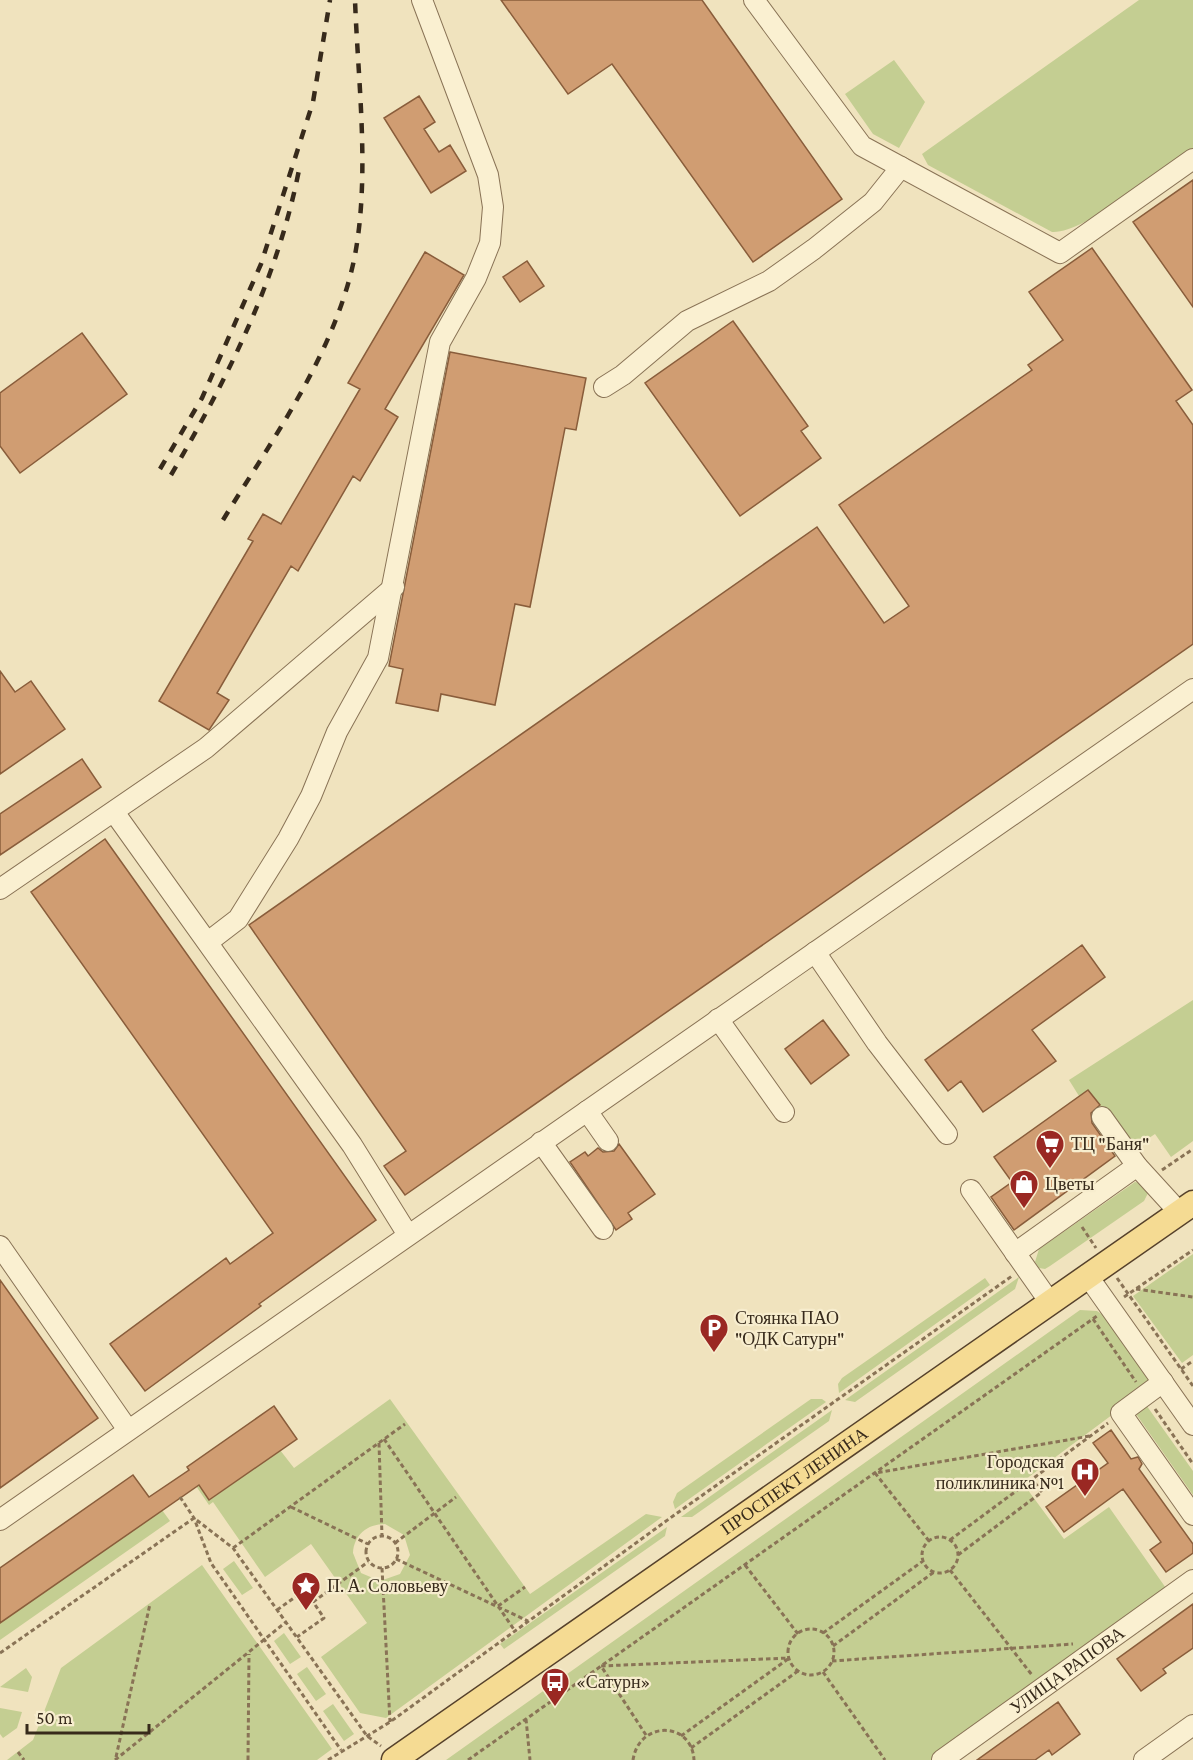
<svg xmlns="http://www.w3.org/2000/svg" width="1193" height="1760" font-family="'Crimson Pro',serif">
  <rect width="100%" height="100%" fill="#f0e3be"/>
  <path fill="#c4ce92" fill-rule="evenodd" d="M 1139,0 L 1193,0 L 1193,148 C 1163,168 1085,234 1052,232 L 928,165 L 922,154 Z
    M 894,60 L 925,102 L 899,148 L 873,134 L 845,94 Z
    M 1193,1000 L 1193,1141 L 1171,1157 L 1155,1134 L 1134,1148 L 1105,1107 L 1101,1107 L 1088,1090 L 1079,1096 L 1069,1080 Z
    M 1135,1182 L 1141,1183 L 1149,1191 L 1144,1201 L 1050,1266 L 1045,1269 L 1039,1268 L 1035,1262 L 1039,1249 Z
    M 1193,1254 L 1193,1355 L 1182,1363 L 1133,1296 Z
    M 1019,1277 L 1015,1289 L 855,1402 L 845,1400 Z
    M 985,1278 L 990,1285 L 839,1393 L 838,1384 L 842,1378 Z
    M 1080,1310 L 1097,1311 L 1103,1315 L 1151,1381 L 1132,1400 L 1022,1482 L 1064,1539 L 1109,1507 L 1168,1591 L 932,1760 L 446,1760 Z
    M 390,1399 L 530,1594 L 646,1514 L 662,1517 L 386,1718 L 360,1713 L 321,1657 L 367,1623 L 311,1544 L 265,1577 L 213,1502 L 209,1505 L 196,1486 L 199,1484 L 210,1500 L 280,1450 L 294,1468 ZM 385,1524 L 404,1535 L 410,1555 L 400,1574 L 380,1581 L 361,1573 L 353,1553 C 354,1535 367,1524 385,1524 Z
    M 811,1399 L 822,1399 L 826,1402 L 675,1509 L 673,1502 L 677,1493 Z
    M 1144,1402 L 1193,1471 L 1193,1495 L 1136,1414 Z
    M 832,1410 L 829,1421 L 692,1517 L 681,1517 Z
    M 162,1510 L 170,1521 L 0,1640 L 0,1623 Z
    M 667,1527 L 665,1536 L 504,1649 L 500,1644 Z
    M 234,1561 L 253,1588 L 242,1595 L 223,1569 Z
    M 202,1565 L 332,1749 L 317,1760 L 7,1760 L 33,1740 L 61,1668 Z
    M 284,1633 L 301,1657 L 290,1664 L 274,1641 Z
    M 307,1667 L 326,1694 L 316,1701 L 297,1674 Z
    M 26,1668 L 32,1677 L 28,1692 L 0,1687 Z
    M 333,1704 L 354,1734 L 344,1741 L 323,1711 Z
    M 0,1708 L 22,1712 L 17,1728 L 3,1738 L 0,1734 Z"/>
  <path fill="#d09d72" stroke="#895d3b" stroke-width="1.5" d="M 501,0 L 702,0 L 842,199 L 753,262 L 612,64 L 568,94 Z
    M 419,96 L 435,122 L 424,129 L 439,152 L 450,145 L 466,171 L 431,193 L 384,118 Z
    M 1193,180 L 1193,307 L 1133,222 Z
    M 1092,248 L 1192,390 L 1176,401 L 1193,425 L 1193,644 L 405,1195 L 384,1166 L 406,1151 L 249,925 L 817,527 L 884,623 L 909,606 L 839,505 L 1032,370 L 1028,365 L 1063,340 L 1029,292 Z
    M 425,252 L 464,275 L 385,409 L 398,417 L 360,481 L 353,476 L 298,571 L 291,566 L 217,693 L 229,700 L 209,730 L 159,701 L 253,541 L 248,539 L 263,514 L 281,524 L 360,389 L 348,383 Z
    M 527,261 L 544,286 L 520,302 L 503,277 Z
    M 733,321 L 808,426 L 801,431 L 821,458 L 740,516 L 645,383 Z
    M 82,333 L 127,394 L 20,473 L 0,446 L 0,393 Z
    M 450,352 L 586,378 L 576,430 L 565,428 L 530,607 L 515,604 L 495,705 L 441,694 L 438,711 L 396,703 L 403,669 L 389,666 Z
    M 0,671 L 15,692 L 31,681 L 65,729 L 0,774 Z
    M 82,759 L 101,787 L 0,855 L 0,814 Z
    M 105,839 L 376,1220 L 259,1304 L 261,1306 L 145,1391 L 110,1344 L 226,1258 L 230,1264 L 273,1233 L 31,892 Z
    M 1082,945 L 1105,977 L 1032,1030 L 1056,1061 L 983,1112 L 961,1081 L 948,1091 L 925,1060 Z
    M 823,1020 L 849,1055 L 811,1084 L 785,1049 Z
    M 1088,1090 L 1100,1105 L 1091,1113 L 1092,1123 L 1115,1156 L 1014,1230 L 991,1197 L 1012,1182 L 994,1157 Z
    M 619,1144 L 655,1194 L 628,1213 L 632,1219 L 616,1230 L 570,1162 L 585,1152 L 588,1156 L 598,1148 L 603,1152 L 614,1151 Z
    M 0,1280 L 98,1418 L 0,1488 Z
    M 274,1406 L 297,1439 L 209,1500 L 199,1485 L 0,1623 L 0,1568 L 133,1475 L 149,1497 L 189,1470 L 187,1467 Z
    M 1111,1430 L 1131,1459 L 1138,1457 L 1142,1464 L 1139,1469 L 1193,1544 L 1193,1553 L 1166,1572 L 1150,1550 L 1161,1542 L 1123,1489 L 1064,1532 L 1046,1507 L 1108,1463 L 1093,1443 Z
    M 1193,1604 L 1193,1648 L 1163,1669 L 1166,1673 L 1141,1691 L 1117,1659 Z
    M 1058,1702 L 1080,1734 L 1052,1755 L 1049,1750 L 1035,1760 L 977,1760 Z"/>
  <g fill="none" stroke-linecap="round" stroke-linejoin="round">
    <g stroke="#897356" stroke-width="22">
      <g id="minor">
        <path d="M 754,0 L 862,146 L 1060,253 L 1193,159"/>
        <path d="M 604,387 L 623,375 L 687,321 L 769,281 L 814,249 L 873,202 L 901,167"/>
        <path d="M 114,812 L 352,1145 L 408,1235"/>
        <path d="M 0,889 L 206,748 L 394,587"/>
        <path d="M 208,942 L 238,919 L 288,839 L 311,796 L 337,732 L 378,658 L 440,342 L 476,278 L 490,243 L 493,207 L 488,175 L 422,0"/>
        <path d="M 815,952 L 877,1043 L 947,1134"/>
        <path d="M 718,1019 L 784,1112"/>
        <path d="M 587,1111 L 608,1141"/>
        <path d="M 1102,1117 L 1137,1166 L 1179,1212"/>
        <path d="M 541,1142 L 603,1229"/>
        <path d="M 971,1190 L 1049,1301"/>
        <path d="M 0,1246 L 128,1430"/>
        <path d="M 1015,1253 L 1137,1166"/>
        <path d="M 1087,1275 L 1193,1425"/>
        <path d="M 1163,1382 L 1121,1413 L 1193,1515"/>
        <path d="M 0,1520 L 1193,689"/>
        <path id="s1" d="M 942,1760 L 1193,1580"/>
        <path d="M 1144,1760 L 1193,1725"/>
      </g>
    </g>
    <g stroke="#56412b" stroke-width="27">
      <g id="major">
        <path id="s2" d="M 394,1760 L 1193,1203"/>
      </g>
    </g>
    <path stroke="#897356" stroke-width="3" stroke-dasharray="4.5 3" stroke-linecap="butt" d="M 1162,1170 L 1193,1149
      M 1082,1227 L 1096,1248
      M 1117,1278 L 1193,1386
      M 1136,1289 L 1193,1297
      M 1124,1297 L 1193,1250
      M 1093,1319 L 1136,1382
      M 1181,1369 L 1193,1361
      M 1155,1409 L 1193,1464
      M 384,1439 L 515,1631
      M 379,1443 L 382,1536
      M 180,1497 L 194,1518 L 211,1563 L 341,1750
      M 291,1507 L 368,1544
      M366 1552a16 16 0 1 1 32 0a16 16 0 1 1-32 0Z
      M922 1555a18 18 0 1 1 36 0a18 18 0 1 1-36 0Z
      M 950,1540 L 1108,1423
      M 929,1541 L 875,1473 L 1090,1436
      M 395,1543 L 456,1497
      M 233,1548 L 405,1424
      M 958,1555 L 1042,1492 L 1032,1479
      M 396,1559 L 528,1621
      M 745,1565 L 798,1634
      M 382,1568 L 390,1722
      M 950,1570 L 1032,1675
      M 313,1602 L 368,1562
      M 498,1606 L 525,1587
      M 277,1610 L 305,1590 L 324,1618 L 297,1637
      M788 1652a23 23 0 1 1 46 0a23 23 0 1 1-46 0Z
      M 823,1633 L 923,1561
      M 833,1646 L 934,1572
      M 0,1653 L 194,1518 L 233,1548 L 367,1736 L 381,1746
      M 832,1661 L 1073,1644
      M 823,1672 L 885,1760
      M 526,1719 L 530,1760
      M 646,1735 L 601,1666 L 789,1658
      M 681,1736 L 788,1659
      M 691,1748 L 798,1671
      M 18,1752 L 24,1760
      M 116,1757 L 150,1604
      M 115,1760 L 286,1622
      M 248,1760 L 249,1654
      M 328,1760 L 390,1722 L 673,1516 L 1012,1276
      M 468,1760 L 1097,1316
      M 633,1760 C 639,1720 692,1721 694,1760"/>
    <use href="#minor" stroke="#faf0d1" stroke-width="20"/>
    <use href="#major" stroke="#f5db93" stroke-width="24"/>
    <path stroke="#372a1b" stroke-width="4.5" stroke-dasharray="10 10" stroke-linecap="butt" d="M 160,469 L 202,398 L 261,264 L 313,102 L 330,0
      M 171,475 C 227,379 277,281 299,170
      M 223,520 C 273,438 336,352 355,255 C 370,174 358,82 355,0"/>
  </g>
  <defs>
    <g id="supermarket-pin" transform="scale(1.5)"><path d="M0 17L-7.5 6A9.5 9.5 0 1 1 7.5 6Z" fill="#9a2823" stroke="#f7edce"/><path d="M-6-5.5h2.5l.6 2H6L4.5 2H-2.5L-4.4-4H-6ZM-1.5 3.2a1.3 1.3 0 1 0 .1 0ZM3 3.2a1.3 1.3 0 1 0 .1 0Z" fill="#fff"/></g>
    <g id="shop-pin" transform="scale(1.5)"><path d="M0 17L-7.5 6A9.5 9.5 0 1 1 7.5 6Z" fill="#9a2823" stroke="#f7edce"/><path d="M-5-2.5h2.3a2.7 3.5 0 0 1 5.4 0H5L5.5 6h-11ZM-1.5-2.5h3a1.5 2.3 0 0 0-3 0Z" fill="#fff"/></g>
    <g id="parking-pin" transform="scale(1.5)"><path d="M0 17L-7.5 6A9.5 9.5 0 1 1 7.5 6Z" fill="#9a2823" stroke="#f7edce"/><path d="M-3.5-5.5H1a3.5 3.5 0 0 1 0 7H-1V5.5H-3.5ZM-1-3.4V-.6H.8a1.4 1.4 0 0 0 0-2.8Z" fill="#fff"/></g>
    <g id="hospital-pin" transform="scale(1.5)"><path d="M0 17L-7.5 6A9.5 9.5 0 1 1 7.5 6Z" fill="#9a2823" stroke="#f7edce"/><path d="M-5-5h3v3.5h4V-5h3V5h-3V1.5h-4V5h-3Z" fill="#fff"/></g>
    <g id="sight-pin" transform="scale(1.5)"><path d="M0 17L-7.5 6A9.5 9.5 0 1 1 7.5 6Z" fill="#9a2823" stroke="#f7edce"/><path d="M0-6L1.8-2.2L6-1.7L2.9 1.2L3.7 5.4L0 3.3L-3.7 5.4L-2.9 1.2L-6-1.7L-1.8-2.2Z" fill="#fff"/></g>
    <g id="bus-pin" transform="scale(1.5)"><path d="M0 17L-7.5 6A9.5 9.5 0 1 1 7.5 6Z" fill="#9a2823" stroke="#f7edce"/><path d="M-5-6H5V4H4V6H2V4H-2V6H-4V4H-5ZM-3.5-4V0h7V-4ZM-3.5 1.2v1.5H-2V1.2ZM2 1.2v1.5H3.5V1.2Z" fill="#fff"/></g>
  </defs>
  <g fill-rule="evenodd">
    <use href="#supermarket-pin" x="1050" y="1144"/>
    <use href="#shop-pin" x="1024" y="1184"/>
    <use href="#parking-pin" x="714" y="1328"/>
    <use href="#hospital-pin" x="1085" y="1472"/>
    <use href="#sight-pin" x="306" y="1586"/>
    <use href="#bus-pin" x="555" y="1682"/>
  </g>
  <g text-anchor="middle" stroke-width="4.5" stroke-linejoin="round" paint-order="stroke">
    <g font-size="18" fill="#372a1b" stroke="#f7edce" text-anchor="start">
      <text x="1071" y="1150">ТЦ "Баня"</text>
      <text x="1045" y="1190">Цветы</text>
      <text x="735" y="1324">Стоянка ПАО<tspan x="735" dy="21">"ОДК Сатурн"</tspan></text>
      <text x="1064" y="1468" text-anchor="end">Городская<tspan x="1064" dy="21">поликлиника №1</tspan></text>
      <text x="327" y="1592">П. А. Соловьеву</text>
      <text x="576" y="1688">«Сатурн»</text>
    </g>
    <g font-size="18" fill="#372a1b" stroke="#f7edce">
      <text dy="6" stroke="none"><textPath href="#s2" startOffset="488">ПРОСПЕКТ ЛЕНИНА</textPath></text>
      <text dy="6" stroke="none"><textPath href="#s1" startOffset="154">УЛИЦА РАПОВА</textPath></text>
    </g>
  </g>
  <path d="M27 1724v9h122v-9" fill="none" stroke="#372a1b" stroke-width="3"/>
  <text x="36" y="1724" font-size="18" fill="#372a1b" stroke="#f7edce" stroke-width="4.5" paint-order="stroke">50 m</text>
</svg>
